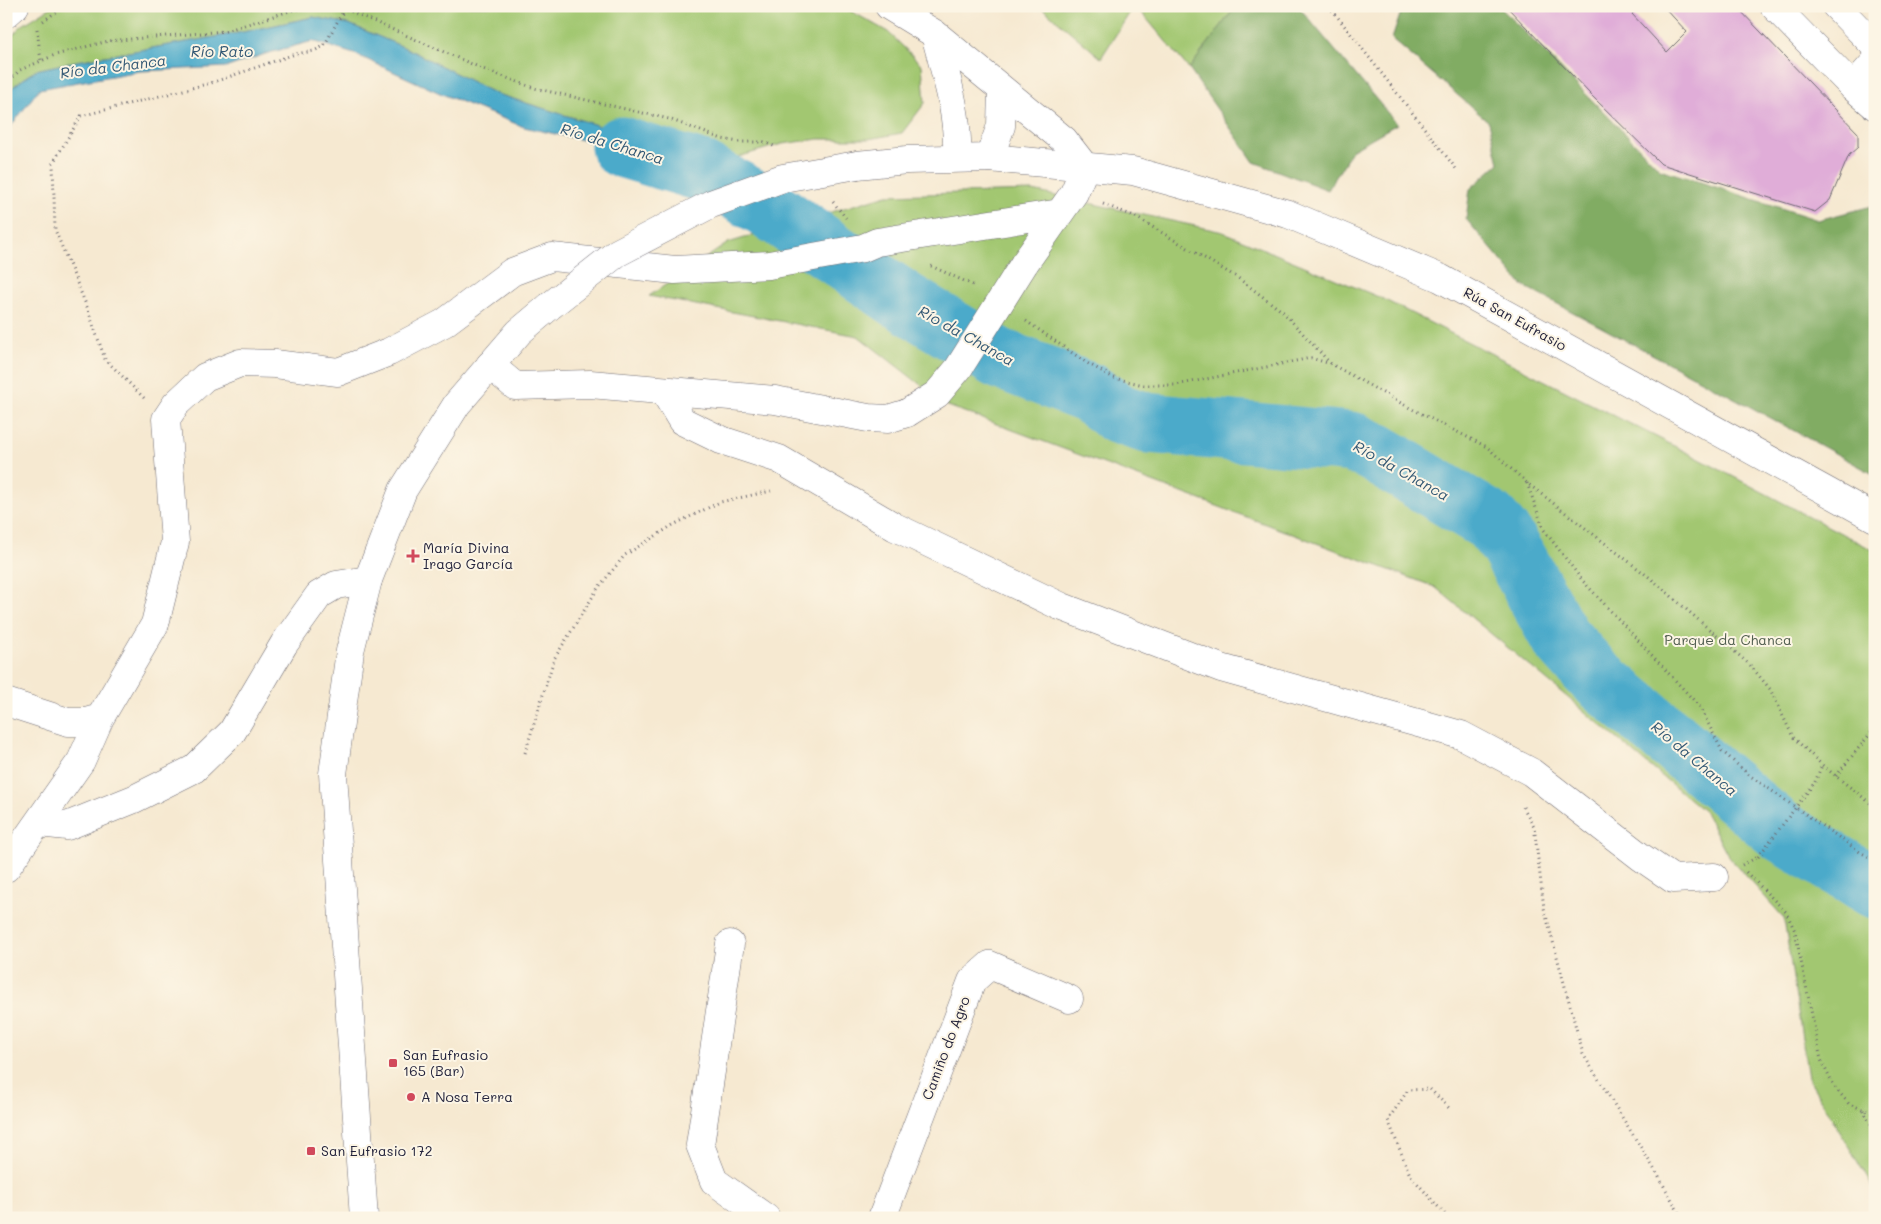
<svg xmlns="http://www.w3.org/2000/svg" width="1881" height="1224" font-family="Mali,sans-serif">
  <rect width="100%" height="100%" fill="#fcf5e5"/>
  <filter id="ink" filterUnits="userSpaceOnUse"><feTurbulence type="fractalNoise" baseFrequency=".02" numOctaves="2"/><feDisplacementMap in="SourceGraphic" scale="10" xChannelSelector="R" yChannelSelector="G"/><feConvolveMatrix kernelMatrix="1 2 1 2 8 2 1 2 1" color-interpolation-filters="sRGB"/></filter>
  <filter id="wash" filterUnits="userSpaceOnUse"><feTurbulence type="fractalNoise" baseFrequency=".0096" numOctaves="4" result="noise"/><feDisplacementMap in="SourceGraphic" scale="20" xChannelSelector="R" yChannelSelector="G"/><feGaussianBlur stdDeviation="1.12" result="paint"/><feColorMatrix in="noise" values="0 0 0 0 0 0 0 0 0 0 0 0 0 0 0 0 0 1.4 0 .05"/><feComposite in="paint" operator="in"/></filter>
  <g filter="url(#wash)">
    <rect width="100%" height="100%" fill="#f6e9d1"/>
    <path fill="#a2c771" stroke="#627456" d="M 53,6 L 842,6 L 888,32 L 922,65 L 925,103 L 902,133 L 868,139 L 819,139 L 782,144 L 718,163 L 494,93 L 408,49 L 349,24 L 313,17 L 238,33 L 77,61 L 36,70 L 14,86 L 6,94 L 6,42 L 21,26 Z
      M 1040,6 L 1134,6 L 1101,58 Z
      M 1136,6 L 1236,6 L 1189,69 Z
      M 1033,191 L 1223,232 L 1381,298 L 1690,454 L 1875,551 L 1875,1191 L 1808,1078 L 1784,918 L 1729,857 L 1705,812 L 1435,587 L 948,406 L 858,336 L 649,296 L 728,243 L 887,195 Z"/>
    <path fill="#81ac63" stroke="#52674f" d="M 1236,6 L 1298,6 L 1397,124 L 1353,149 L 1328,190 L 1254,162 L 1189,69 Z
      M 1403,6 L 1499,6 L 1660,169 L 1818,220 L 1872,206 L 1875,210 L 1875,475 L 1723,392 L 1522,285 L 1466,219 L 1470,189 L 1499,163 L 1489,122 L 1392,39 Z"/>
    <path fill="#4caaca" stroke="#376682" d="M 313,17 L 349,24 L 408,49 L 494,93 L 718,163 L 694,176 L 591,142 L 524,127 L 442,94 L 357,55 L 313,41 L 265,54 L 228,67 L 140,71 L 39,89 L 6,133 L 6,94 L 14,86 L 36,70 L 77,61 L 238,33 Z"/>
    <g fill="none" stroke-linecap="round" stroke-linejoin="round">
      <path stroke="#4caaca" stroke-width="61" d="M 621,147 L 701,171 L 765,206 L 902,300 L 998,358 L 1089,393 L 1119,414 L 1147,423 L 1352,442 L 1374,452 L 1491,522 L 1508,543 L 1560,637 L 1595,676 L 1782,832 L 1875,888"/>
    </g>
    <g id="blocks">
      <path fill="#e0add8" d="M 1506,6 L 1639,6 L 1632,14 L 1667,52 L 1687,32 L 1663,6 L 1736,6 L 1858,133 L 1858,147 L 1849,155 L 1830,200 L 1815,212 L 1661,164 L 1590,94 Z"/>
    </g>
  </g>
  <g filter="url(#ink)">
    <use href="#blocks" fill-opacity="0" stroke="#6c6870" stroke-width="1"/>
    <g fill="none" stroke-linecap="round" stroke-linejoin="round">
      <g stroke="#6c6870" stroke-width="29">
        <path id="minor" d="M 889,6 L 935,34 L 1064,140 L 1085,167 L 1074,193 L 1024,264
          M 1774,6 L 1853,87 L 1875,106
          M 1836,6 L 1872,43
          M 6,14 L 15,6
          M 935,34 C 946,77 959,113 957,158
          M 1853,87 L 1875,62
          M 989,158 L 1001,126 L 1002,90
          M 490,365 L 515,386 L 590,384 L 775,400 L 868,418 L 888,419 L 907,413
          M 664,391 L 682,421 L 721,440 L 779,459 L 895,527 L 1060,606 L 1221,668 L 1461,735 L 1531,772 L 1641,857 L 1673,879 L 1714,877
          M 6,702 L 68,722 L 86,722 L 100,718 L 155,624 L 175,542 L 166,419 L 176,404 L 205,377 L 240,363 L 275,364 L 338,372 L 389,352 L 444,323 L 512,272 L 552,257 L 675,270 L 769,265 L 863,248 L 877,242 L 1060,213
          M 39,823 L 67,826 L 134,799 L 194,769 L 232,732 L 284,644 L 319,595 L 336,585 L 368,580
          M 6,868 L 81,761 L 100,718
          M 730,944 L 700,1145 L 714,1181 L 766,1218
          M 882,1218 L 972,981 L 990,965 L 1069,999"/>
      </g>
      <g stroke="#6c6870" stroke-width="29">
        <path id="major" d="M 857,165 L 907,160 L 989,158 L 1133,171 L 1288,214 L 1440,278 L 1875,518
          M 364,1218 L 333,774 L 350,651 L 368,580 L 403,490 L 457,404 L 519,332 L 550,306"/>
      </g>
      <path stroke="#6c6870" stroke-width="3" stroke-dasharray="1 4" stroke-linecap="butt" d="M 332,6 L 343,8 L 483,69 L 534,88 L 669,119 L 722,139 L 739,142 L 764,142 L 776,147
        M 1329,6 L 1457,170
        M 43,21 L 65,6
        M 37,29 L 41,61
        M 6,84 L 20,70 L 55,55 L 108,41 L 225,31 L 293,10 L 322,6
        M 833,202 L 846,218
        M 1103,204 L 1134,216 L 1238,278 L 1283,312 L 1331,364
        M 931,266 L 973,285
        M 1026,321 L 1087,363 L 1114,378 L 1144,385 L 1176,385 L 1311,358 L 1331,364 L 1408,407 L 1487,447 L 1527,483 L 1654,581 L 1750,665 L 1770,689 L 1793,737 L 1822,765 L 1875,807
        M 144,398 L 105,359 L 87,307 L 55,230 L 53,163 L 81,116 L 211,83 L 295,54 L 314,51 L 324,46 L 346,6
        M 1527,483 L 1544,530 L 1582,580 L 1700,707 L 1722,751 L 1749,775 L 1860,852 L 1875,860
        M 525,753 L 554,659 L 598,588 L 625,555 L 673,525 L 720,502 L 771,491
        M 1836,776 L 1875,728
        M 1815,782 L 1822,765
        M 1523,807 L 1534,826 L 1544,908 L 1583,1054 L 1656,1172 L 1682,1218
        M 1742,865 L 1758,857
        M 1746,872 L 1786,912 L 1795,931 L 1821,1060 L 1833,1085 L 1849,1104 L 1875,1114
        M 1863,1110 L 1875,1131
        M 1448,1218 L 1410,1175 L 1388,1120 L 1408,1090 L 1430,1089 L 1450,1109"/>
      <use href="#minor" stroke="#fff" stroke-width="28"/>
      <use href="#major" stroke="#fff" stroke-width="28"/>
      <g stroke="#6c6870" stroke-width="29" stroke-linecap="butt">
        <path id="minor-bridge" d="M 907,413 L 937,394 L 958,369 L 1024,264"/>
      </g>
      <g stroke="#6c6870" stroke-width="29" stroke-linecap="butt">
        <path id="major-bridge" d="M 550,306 L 617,253 L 711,204 L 783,178 L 857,165"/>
      </g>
      <path stroke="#6c6870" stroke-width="3" stroke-dasharray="1 4" stroke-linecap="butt" d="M 1758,857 L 1815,782"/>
      <use href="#minor-bridge" stroke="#fff" stroke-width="28"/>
      <use href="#major-bridge" stroke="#fff" stroke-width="28"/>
    </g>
  </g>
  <g fill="#d1495b" stroke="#fcf5e5" stroke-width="2">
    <path d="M410.5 548.5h5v5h5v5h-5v5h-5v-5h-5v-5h5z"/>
    <rect x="388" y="1058" width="10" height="10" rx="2.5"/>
    <circle cx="411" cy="1097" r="5"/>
    <rect x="306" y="1146" width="10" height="10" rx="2.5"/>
  </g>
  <g text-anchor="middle" stroke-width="4" stroke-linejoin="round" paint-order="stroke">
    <g font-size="14" fill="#22223b" stroke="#fcf5e5">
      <text transform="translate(1515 319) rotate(29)" y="5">Rúa San Eufrasio</text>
      <text transform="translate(946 1048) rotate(-69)" y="5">Camiño do Agro</text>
    </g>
    <g font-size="14" fill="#22223b" stroke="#fcf5e5" text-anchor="start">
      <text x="423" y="553">María Divina<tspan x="423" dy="16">Irago García</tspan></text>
      <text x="403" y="1060">San Eufrasio<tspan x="403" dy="16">165 (Bar)</tspan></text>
      <text x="421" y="1102">A Nosa Terra</text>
      <text x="321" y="1156">San Eufrasio 172</text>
    </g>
    <g font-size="14" fill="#4f5c4e" stroke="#fcf5e5">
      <text x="1728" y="645">Parque da Chanca</text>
    </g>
    <g font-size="15" font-style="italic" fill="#335874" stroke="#fcf5e5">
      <text x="222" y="57">Río Rato</text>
      <text transform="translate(113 67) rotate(-7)" y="5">Río da Chanca</text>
      <text transform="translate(612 144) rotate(17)" y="5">Río da Chanca</text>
      <text transform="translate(966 336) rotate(29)" y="5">Río da Chanca</text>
      <text transform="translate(1401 471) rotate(29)" y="5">Río da Chanca</text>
      <text transform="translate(1694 759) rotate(40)" y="5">Río da Chanca</text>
    </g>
  </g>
  <rect width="1881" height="1224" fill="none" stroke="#fcf5e5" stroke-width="25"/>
</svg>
